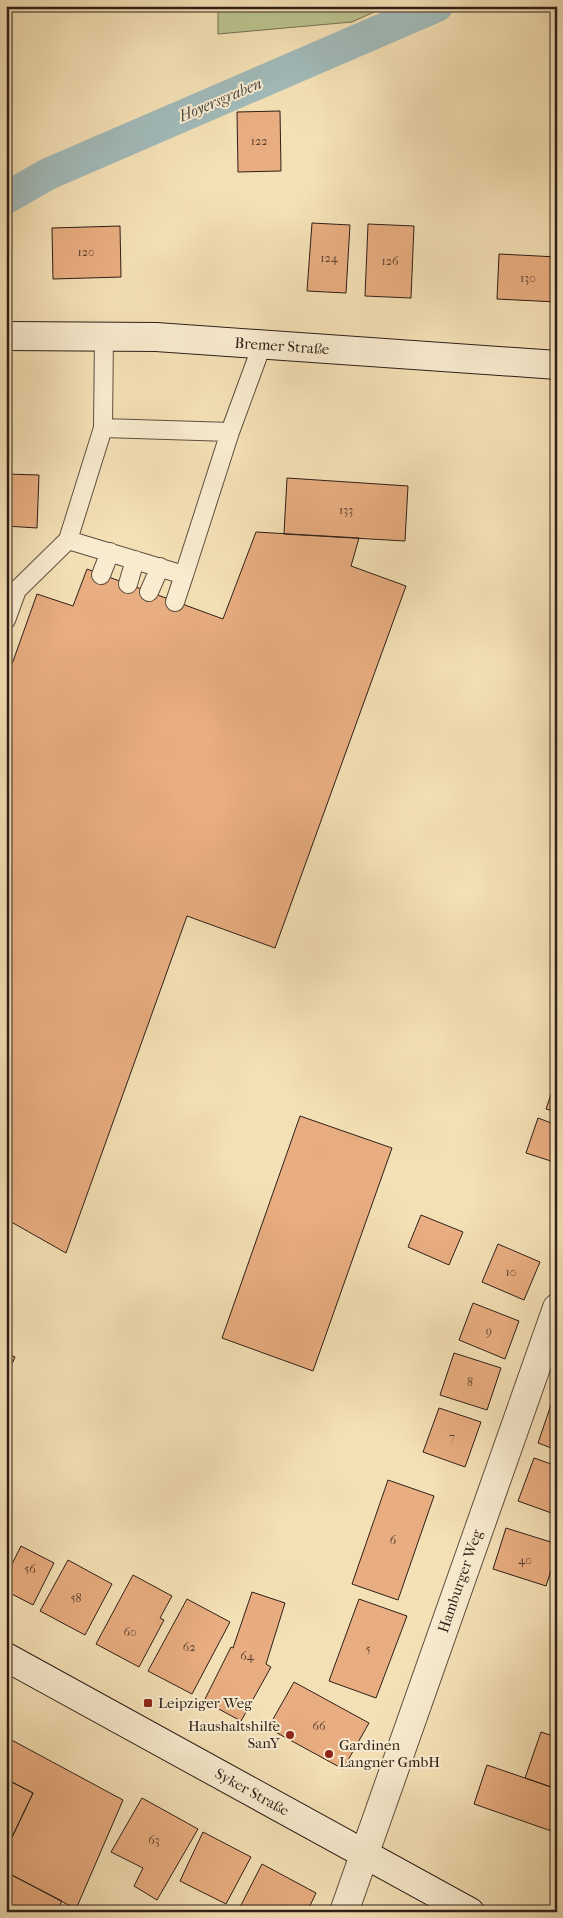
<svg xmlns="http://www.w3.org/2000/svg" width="563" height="1918" font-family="'IM FELL French Canon',serif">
  <rect width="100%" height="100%" fill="#f4e0b5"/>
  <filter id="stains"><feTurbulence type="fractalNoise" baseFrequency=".004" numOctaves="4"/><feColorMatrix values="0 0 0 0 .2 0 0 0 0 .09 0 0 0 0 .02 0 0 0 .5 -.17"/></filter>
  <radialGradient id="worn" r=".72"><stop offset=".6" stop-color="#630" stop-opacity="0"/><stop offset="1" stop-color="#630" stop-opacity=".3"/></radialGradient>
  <path fill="#bac28e" stroke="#747053" d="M 218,6 L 387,6 L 352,22 L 218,34 Z"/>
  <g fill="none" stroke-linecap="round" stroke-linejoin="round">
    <path stroke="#a1bab9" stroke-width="32" d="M 6,198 L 48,174 L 437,6"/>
  </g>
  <path fill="#e8ad80" stroke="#2e1f18" d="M 280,111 L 281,171 L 238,172 L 237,112 Z
    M 312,223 L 350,225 L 346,293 L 307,291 Z
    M 368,224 L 414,226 L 411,298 L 365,296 Z
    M 120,226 L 121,277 L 53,279 L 52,228 Z
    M 499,254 L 557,257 L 557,302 L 497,299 Z
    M 6,474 L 39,475 L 37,528 L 6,526 Z
    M 287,478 L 408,486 L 405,541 L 284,534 Z
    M 256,532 L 359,538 L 351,566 L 406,586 L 275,948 L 187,916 L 66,1253 L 6,1219 L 6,681 L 37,594 L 73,606 L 87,569 L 223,619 Z
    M 557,1077 L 557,1112 L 546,1109 Z
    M 300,1116 L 392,1148 L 313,1371 L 222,1338 Z
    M 538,1118 L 557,1125 L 557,1163 L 526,1153 Z
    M 421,1215 L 463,1232 L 449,1265 L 408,1247 Z
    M 498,1244 L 540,1262 L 524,1300 L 482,1282 Z
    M 473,1303 L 519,1321 L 505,1359 L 459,1340 Z
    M 454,1353 L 501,1368 L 487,1410 L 440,1395 Z
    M 6,1354 L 15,1357 L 6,1378 Z
    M 553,1399 L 557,1401 L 557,1450 L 538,1443 Z
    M 439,1408 L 481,1422 L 465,1467 L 423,1452 Z
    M 534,1458 L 557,1466 L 557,1515 L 518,1501 Z
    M 388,1480 L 434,1496 L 398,1600 L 352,1584 Z
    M 506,1528 L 557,1544 L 557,1552 L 546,1586 L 493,1569 Z
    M 21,1546 L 54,1563 L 33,1605 L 6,1591 L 6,1576 Z
    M 68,1560 L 112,1584 L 85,1635 L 40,1611 Z
    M 133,1575 L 172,1596 L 160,1618 L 164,1620 L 139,1667 L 96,1644 Z
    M 252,1592 L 285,1603 L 266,1664 L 271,1667 L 241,1721 L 204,1701 L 231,1647 L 233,1648 Z
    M 187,1599 L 230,1622 L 192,1694 L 148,1671 Z
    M 359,1599 L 407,1616 L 376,1698 L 329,1681 Z
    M 294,1682 L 369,1723 L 343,1769 L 268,1728 Z
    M 541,1732 L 556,1737 L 557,1733 L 557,1789 L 525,1778 Z
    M 6,1737 L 123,1800 L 76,1909 L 6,1872 L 6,1850 L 33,1793 L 6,1779 Z
    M 487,1765 L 557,1789 L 557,1833 L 474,1804 Z
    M 6,1779 L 33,1793 L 6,1850 Z
    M 142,1798 L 198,1829 L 157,1900 L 134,1886 L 143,1868 L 111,1852 Z
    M 203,1832 L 251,1857 L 226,1904 L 180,1881 Z
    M 262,1864 L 316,1893 L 307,1912 L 238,1911 Z
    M 6,1872 L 62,1901 L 56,1912 L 6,1912 Z"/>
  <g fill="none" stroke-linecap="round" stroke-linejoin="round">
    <g stroke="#604f3f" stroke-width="20">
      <path id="lane" d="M 104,336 L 103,428 L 230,432 L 262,345
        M 68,540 L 184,575 L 230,432
        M 101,575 L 110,552
        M 128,584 L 135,560
        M 149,592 L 160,567
        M 175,602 L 184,575
        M 6,620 L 17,590 L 68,540 L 103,428"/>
    </g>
    <g stroke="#604f3f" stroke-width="30">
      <path id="street" d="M 344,1912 L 557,1308"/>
    </g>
    <g stroke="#2e1f18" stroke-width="30">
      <path id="secondary" d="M 6,336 L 156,337 L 557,365
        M 6,1657 L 470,1912"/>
    </g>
    <use href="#lane" stroke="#f8ebcf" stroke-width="18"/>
    <use href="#street" stroke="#f8ebcf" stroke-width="28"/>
    <use href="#secondary" stroke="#f8ebcf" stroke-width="28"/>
  </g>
  <g fill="#8f2418" stroke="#f8ebcf" stroke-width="2">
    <rect x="143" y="1698" width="10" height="10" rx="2.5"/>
    <circle cx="290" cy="1735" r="5"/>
    <circle cx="329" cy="1754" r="5"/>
  </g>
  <g text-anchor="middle" stroke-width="4" stroke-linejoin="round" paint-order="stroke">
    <g font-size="12" fill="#5c4232">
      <text x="259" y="145">122</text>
      <text x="86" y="256">120</text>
      <text x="329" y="262">124</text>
      <text x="390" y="265">126</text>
      <text x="528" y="282">130</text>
      <text x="346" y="514">133</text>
      <text x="511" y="1276">10</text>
      <text x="489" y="1335">9</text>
      <text x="470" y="1386">8</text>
      <text x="452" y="1441">7</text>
      <text x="393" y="1544">6</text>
      <text x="525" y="1564">40</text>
      <text x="30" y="1573">56</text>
      <text x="76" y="1602">58</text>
      <text x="130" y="1636">60</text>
      <text x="189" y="1651">62</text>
      <text x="368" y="1653">5</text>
      <text x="247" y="1660">64</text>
      <text x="319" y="1730">66</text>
      <text x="154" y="1844">63</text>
    </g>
    <g font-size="15" fill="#2e1f18" stroke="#f8ebcf">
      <text transform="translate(282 346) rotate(4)" y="5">Bremer Straße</text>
      <text transform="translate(460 1581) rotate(-71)" y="5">Hamburger Weg</text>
      <text transform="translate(252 1792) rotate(29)" y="5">Syker Straße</text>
    </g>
    <g font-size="15" fill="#2e1f18" stroke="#f8ebcf" text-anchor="start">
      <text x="158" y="1708">Leipziger Weg</text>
      <text x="280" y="1731" text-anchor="end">Haushaltshilfe<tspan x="280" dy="17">SanY</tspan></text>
      <text x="339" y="1750">Gardinen<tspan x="339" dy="17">Langner GmbH</tspan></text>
    </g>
    <g font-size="16" font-style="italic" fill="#504e48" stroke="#f8ebcf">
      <text transform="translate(220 99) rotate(-23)" y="6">Hoyersgraben</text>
    </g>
  </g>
  <rect width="563" height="1918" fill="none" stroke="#f4e0b5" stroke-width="25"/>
  <rect x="8" y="8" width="548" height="1903" fill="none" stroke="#2e1f18" stroke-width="2.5"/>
  <rect x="12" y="12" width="538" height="1893" fill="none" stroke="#2e1f18"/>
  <rect width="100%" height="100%" filter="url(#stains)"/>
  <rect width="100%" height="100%" fill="url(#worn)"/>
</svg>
